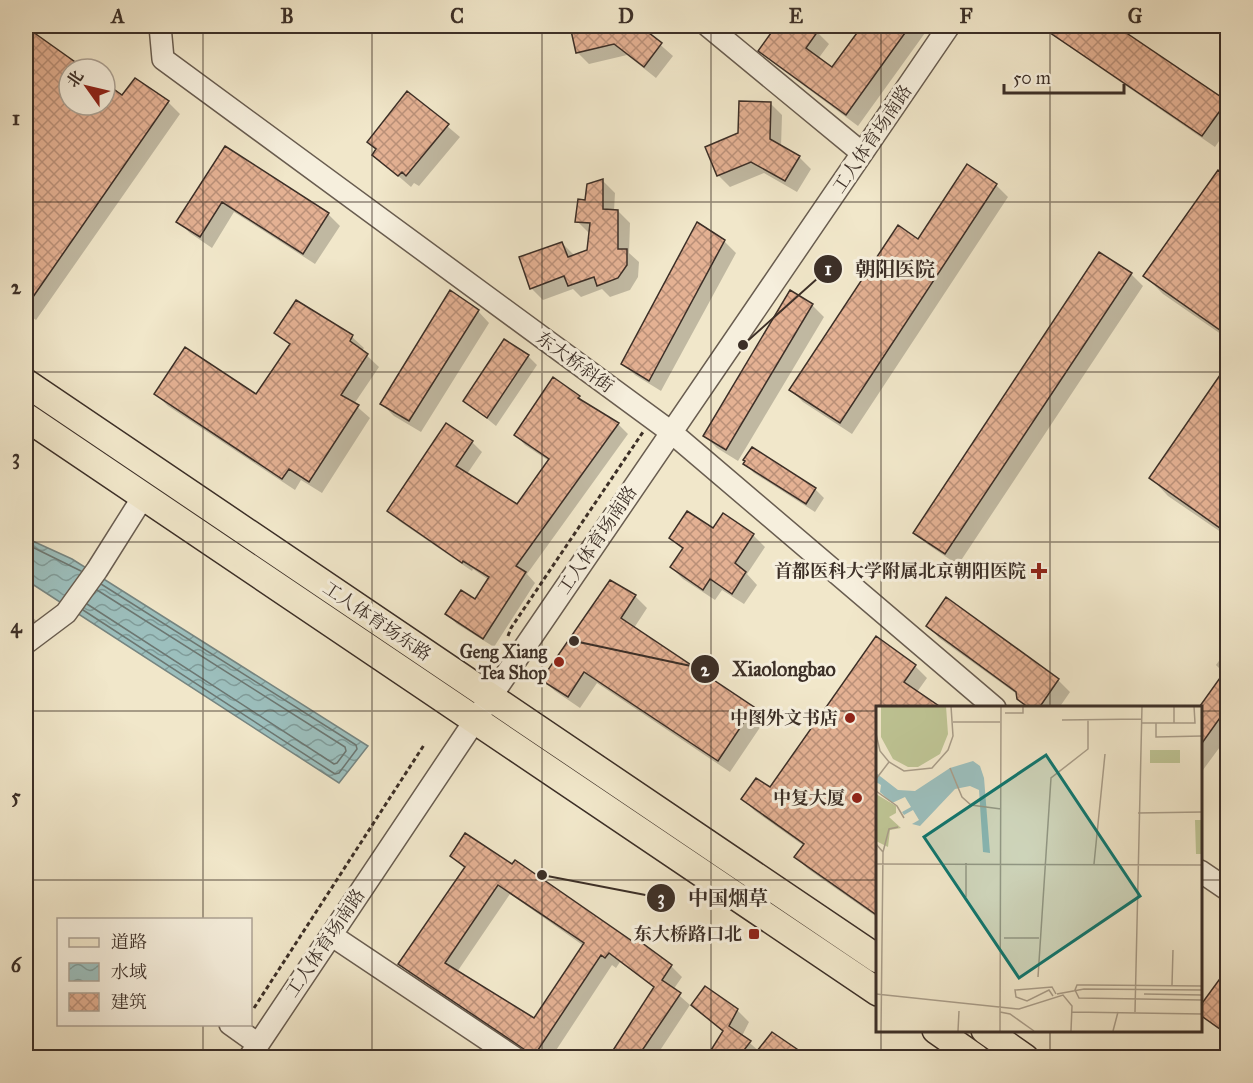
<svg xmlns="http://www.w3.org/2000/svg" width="1253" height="1083" font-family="'IM FELL Great Primer','Noto Serif SC',serif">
  <defs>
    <pattern id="water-waves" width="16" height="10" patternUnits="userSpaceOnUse" patternTransform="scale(1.5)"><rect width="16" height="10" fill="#9cbfbd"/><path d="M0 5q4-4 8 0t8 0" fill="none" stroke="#809c9a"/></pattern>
    <pattern id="building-cross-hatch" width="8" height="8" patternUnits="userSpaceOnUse" patternTransform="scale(1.5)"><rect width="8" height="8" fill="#e4b193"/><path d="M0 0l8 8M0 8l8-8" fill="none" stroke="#ba9078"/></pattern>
  </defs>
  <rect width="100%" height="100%" fill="#f1e7ca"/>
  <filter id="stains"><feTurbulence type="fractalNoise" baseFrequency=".00333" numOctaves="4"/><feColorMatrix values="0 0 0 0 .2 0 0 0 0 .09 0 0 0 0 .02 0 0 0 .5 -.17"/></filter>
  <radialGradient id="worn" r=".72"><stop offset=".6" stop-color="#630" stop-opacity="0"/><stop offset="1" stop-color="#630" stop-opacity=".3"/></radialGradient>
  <path fill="url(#water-waves)" stroke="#768581" stroke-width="1.5" d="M 26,538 L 72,559 L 368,746 L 339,783 L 26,580 Z"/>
  <path fill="#0003" fill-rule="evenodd" d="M 578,26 L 647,26 L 647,33 L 673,56 L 656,78 L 627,55 L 589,64 L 577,52 L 572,27 Z
    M 778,26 L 807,26 L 817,32 L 829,44 L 818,59 L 832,69 L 864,26 L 930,26 L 858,126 L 772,62 L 760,51 Z
    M 1039,26 L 1114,26 L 1226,102 L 1228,104 L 1228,128 L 1215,147 Z
    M 26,29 L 83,69 L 69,69 L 69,105 L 105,105 L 105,85 L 122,97 L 168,102 L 180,114 L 36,320 L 26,313 Z
    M 408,93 L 460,137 L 419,186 L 414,183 L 411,187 L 374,155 Z
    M 770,103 L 782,115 L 781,147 L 799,157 L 811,169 L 797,192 L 764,173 L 730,187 L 718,175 L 740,134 Z
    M 225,148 L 328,214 L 340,226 L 315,264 L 234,212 L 212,248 L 190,233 L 178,222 Z
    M 968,166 L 996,185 L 1008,197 L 852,434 L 803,402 L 791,390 L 919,241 Z
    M 1218,173 L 1228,179 L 1228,339 L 1163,294 L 1145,276 Z
    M 603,181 L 615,193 L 614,211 L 618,211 L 630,223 L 629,253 L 639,262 L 638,277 L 630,290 L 610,297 L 602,289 L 581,297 L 573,289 L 543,300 L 531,288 L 562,243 L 574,255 L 589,251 L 589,233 L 577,221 L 586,201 Z
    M 724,241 L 736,253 L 661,391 L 635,375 L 623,363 Z
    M 1131,274 L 1143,286 L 958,565 L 927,544 L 915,532 Z
    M 791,292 L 812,305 L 824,317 L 738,461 L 717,448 L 705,436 Z
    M 478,311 L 489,323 L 421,432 L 394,416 L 382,404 Z
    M 276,332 L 352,337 L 364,348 L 362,351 L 379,367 L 354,404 L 370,418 L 322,493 L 301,480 L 295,490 L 168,406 L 156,394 L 256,396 L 291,346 Z
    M 528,356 L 537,365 L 496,426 L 465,401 Z
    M 1228,368 L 1228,537 L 1168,496 L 1151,478 Z
    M 579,397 L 586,404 L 618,424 L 628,434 L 527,574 L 535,583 L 494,647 L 457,624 L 447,614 L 475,601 L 489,580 L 473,569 L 472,571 L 399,521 L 389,511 L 472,442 L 482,452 L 467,474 L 517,506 L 549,461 L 525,445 L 516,435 Z
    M 752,449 L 815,489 L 824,498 L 815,512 L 754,473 L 745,464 Z
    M 713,530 L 753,535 L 765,547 L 747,574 L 757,585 L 744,604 L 722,590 L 715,600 L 683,579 L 671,567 L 683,550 L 671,538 Z
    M 610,582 L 635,596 L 647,608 L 634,628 L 753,708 L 765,720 L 730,772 L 597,683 L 580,708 L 555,691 L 543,680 Z
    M 947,599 L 1058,680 L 1070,692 L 1059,708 L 1028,708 L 1018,698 L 1018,695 L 939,638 L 928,626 Z
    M 26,611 L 47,631 L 26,652 Z
    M 1228,648 L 1228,736 L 1200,774 L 1200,708 L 1225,674 L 1216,665 Z
    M 915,666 L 927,678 L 917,692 L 939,708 L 878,708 L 878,918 L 808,869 L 796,857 L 804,846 L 755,811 L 743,799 L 770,789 Z
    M 452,856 L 636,945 L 671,966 L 682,977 L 673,990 L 690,1005 L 655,1058 L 610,1058 L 655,988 L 620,962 L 616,968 L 612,965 L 551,1058 L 533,1058 L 411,975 L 400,964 L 465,869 ZM 510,894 L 584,946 L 534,1020 L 457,972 Z
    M 1228,972 L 1228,1036 L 1200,1014 L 1200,1009 Z
    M 693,1005 L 737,1010 L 749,1022 L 742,1036 L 762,1054 L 759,1058 L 708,1058 L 724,1032 Z"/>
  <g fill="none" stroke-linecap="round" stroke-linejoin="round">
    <path stroke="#6c7772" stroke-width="1.5" d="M 26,544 L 81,571
      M 87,604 L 334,764 L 337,763 L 346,751 L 345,747 L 97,590
      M 83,610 L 335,774 L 339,773 L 357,749 L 356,745 L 101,584"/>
  </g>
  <path fill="url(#building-cross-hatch)" stroke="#3c2f27" stroke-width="1.5" fill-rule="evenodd" d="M 570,26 L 640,26 L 662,43 L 644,67 L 614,44 L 576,53 Z
    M 776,26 L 810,26 L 818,31 L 806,48 L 832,67 L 862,26 L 910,26 L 846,115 L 758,51 Z
    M 1040,26 L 1116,26 L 1227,101 L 1202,136 Z
    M 26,27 L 85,69 L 69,69 L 69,105 L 105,105 L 105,83 L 122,95 L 135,78 L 169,101 L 26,307 Z
    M 407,91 L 449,124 L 406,176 L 402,172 L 398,176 L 372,155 L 376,149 L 367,142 Z
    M 739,101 L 771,102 L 770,139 L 800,156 L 785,181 L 751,162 L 717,176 L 705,147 L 738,133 Z
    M 225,146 L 329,213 L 303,254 L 222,202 L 200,237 L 176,222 Z
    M 967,164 L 997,184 L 840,423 L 789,390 L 898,225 L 918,239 Z
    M 1218,170 L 1227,177 L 1227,335 L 1143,276 Z
    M 603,179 L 603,209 L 618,210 L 618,249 L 627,249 L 627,265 L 618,278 L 597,286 L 594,277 L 568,286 L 564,276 L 530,289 L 519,257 L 562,242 L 568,257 L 587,250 L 590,223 L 575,222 L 578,199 L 585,200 L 587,184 Z
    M 697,222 L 725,240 L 649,381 L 621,364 Z
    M 1099,252 L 1132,273 L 945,554 L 913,533 Z
    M 450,290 L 479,310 L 409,421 L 380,404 Z
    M 790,290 L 813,304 L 726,450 L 703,436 Z
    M 296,300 L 353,335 L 350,341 L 368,354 L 341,395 L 359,405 L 309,482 L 289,469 L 282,479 L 154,394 L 185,347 L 256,394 L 290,344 L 274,333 Z
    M 504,339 L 529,355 L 487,418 L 463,401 Z
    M 1227,365 L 1227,533 L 1149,478 Z
    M 553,377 L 580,396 L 578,398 L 619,423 L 516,566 L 526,572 L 483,639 L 445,614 L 461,590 L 475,599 L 489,577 L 463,561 L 462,563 L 387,511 L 446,423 L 473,441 L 456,466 L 517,504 L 549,459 L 514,435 Z
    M 752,447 L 816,488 L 806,504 L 743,464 L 745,461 L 743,460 Z
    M 687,511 L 713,528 L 723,513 L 754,534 L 735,563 L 746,572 L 732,594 L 710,579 L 703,590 L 670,567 L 683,548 L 669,538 Z
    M 610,580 L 636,595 L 621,618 L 754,707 L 718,761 L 584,672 L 568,697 L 541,680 Z
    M 946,597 L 1059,679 L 1039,708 L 1029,708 L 1017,699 L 1016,692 L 926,626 Z
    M 876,636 L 916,665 L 904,682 L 942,708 L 878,708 L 878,916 L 794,857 L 804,844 L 741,799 L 756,778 L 770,787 Z
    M 1227,668 L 1227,708 L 1200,746 L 1200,706 Z
    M 465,833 L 512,864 L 515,860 L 635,943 L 638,940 L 672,965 L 662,980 L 681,993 L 637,1058 L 608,1058 L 654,987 L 609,953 L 605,958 L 601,955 L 534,1056 L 398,964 L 465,867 L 450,856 ZM 498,885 L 584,943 L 534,1018 L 445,963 Z
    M 1227,969 L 1227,1034 L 1200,1015 L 1200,1006 Z
    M 705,986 L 738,1009 L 729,1026 L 751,1041 L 738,1058 L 706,1058 L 723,1031 L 691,1005 Z
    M 772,1032 L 810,1058 L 765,1058 L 757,1051 Z"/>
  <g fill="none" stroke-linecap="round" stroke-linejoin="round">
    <g stroke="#695d50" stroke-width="24">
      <path id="minor" d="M 160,26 L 163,59 L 671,432 L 995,708
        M 708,26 L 862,153
        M 26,643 L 66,613 L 97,570 L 143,497
        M 1200,871 L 1228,890
        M 331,935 L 515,1058
        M 230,1024 L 258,1044
        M 249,1058 L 490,698 L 949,26"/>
    </g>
    <g stroke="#3c2f27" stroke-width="30">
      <path id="major" d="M 26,383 L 878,959
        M 26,417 L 878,992
        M 936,1030 L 976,1058
        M 985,1030 L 1025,1058"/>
    </g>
    <path stroke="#3c2f27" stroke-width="3" stroke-dasharray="4.5 3" stroke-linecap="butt" d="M 508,636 L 511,628 L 643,432
      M 254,1008 L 424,745"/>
    <use href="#minor" stroke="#f6efdd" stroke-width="21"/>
    <use href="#major" stroke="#f1e7ca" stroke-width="27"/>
  </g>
  <path fill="none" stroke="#3c2f27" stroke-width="1.5" stroke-opacity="0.55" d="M 203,26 L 203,920M 372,26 L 372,1058M 542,26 L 542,1058M 711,26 L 711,1058M 881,26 L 881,708M 1050,26 L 1050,708M 26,202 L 1228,202M 26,372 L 1228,372M 26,542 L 1228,542M 26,711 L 878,711M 1200,711 L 1228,711M 26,880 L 878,880M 1200,880 L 1228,880M 203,1024 L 203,1058M 881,1030 L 881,1058M 1050,1030 L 1050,1058"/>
  <g fill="#8f2418" stroke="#f6efdd" stroke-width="2">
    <path d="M1036 562h6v6h6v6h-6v6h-6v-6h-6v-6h6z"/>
    <circle cx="559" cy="662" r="6"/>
    <circle cx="850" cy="718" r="6"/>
    <circle cx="857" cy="798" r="6"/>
    <rect x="748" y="928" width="12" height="12" rx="3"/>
  </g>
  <g text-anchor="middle" stroke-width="6" stroke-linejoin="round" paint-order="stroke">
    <g font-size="18" fill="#3c2f27" stroke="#f6efdd">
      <text transform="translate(872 139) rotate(-56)" y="6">工人体育场南路</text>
      <text transform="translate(575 362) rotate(36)" y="6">东大桥斜街</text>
      <text transform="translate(597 540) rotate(-56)" y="6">工人体育场南路</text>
      <text transform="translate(377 621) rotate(34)" y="6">工人体育场东路</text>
      <text transform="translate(325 943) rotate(-56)" y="6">工人体育场南路</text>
    </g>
    <g font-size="18" font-weight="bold" fill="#3c2f27" stroke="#f6efdd" text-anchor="end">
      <text x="1026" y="577">首都医科大学附属北京朝阳医院</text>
      <text x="547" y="658">Geng Xiang<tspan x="547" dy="21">Tea Shop</tspan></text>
      <text x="838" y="724">中图外文书店</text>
      <text x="845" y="804">中复大厦</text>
      <text x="742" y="940">东大桥路口北</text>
    </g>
  </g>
  <g transform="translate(876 706)">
    <rect width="326" height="326" fill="#f1e7ca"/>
    <path d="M 5,0 L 70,0 L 72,28 L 64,48 L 42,61 L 32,61 L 17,53 L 5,31 ZM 274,44 L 304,44 L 304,57 L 274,57 ZM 319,114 L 325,114 L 325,148 L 320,148 Z" fill="#bec494"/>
    <path d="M 0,88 L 20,100 L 20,107 L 13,111 L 25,122 L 14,124 L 12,141 L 0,135 Z" fill="#bec494"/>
    <path d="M 97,55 L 104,60 L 108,72 L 114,147 L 107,146 L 103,84 L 94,80 L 79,83 L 44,120 L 36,118 L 43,114 L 37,104 L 28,109 L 26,106 L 35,101 L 29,91 L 16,97 L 4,86 L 5,79 L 0,76 L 0,67 L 22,84 L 39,85 L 74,62 Z" fill="#9cbfbd"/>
    <path fill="none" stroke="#a99d89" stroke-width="1.5" d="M 298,0 L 298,17 L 319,17 L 318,0M 129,7 L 147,7 L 147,0M 186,14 L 266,13M 77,16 L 124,16M 266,17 L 298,17M 280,17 L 280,31 L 326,30M 0,28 L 4,45 L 13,56 L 28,65 L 56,62 L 72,44 L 77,30 L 75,0M 74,62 L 86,91 L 95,99 L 125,103M 0,73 L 13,56M 0,85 L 21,100 L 28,112M 262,107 L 326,106M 0,138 L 7,146 L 5,325M 7,146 L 13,123 L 22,121M 90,157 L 90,191M 0,158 L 326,159M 218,158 L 229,48M 128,232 L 163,232M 162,271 L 175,72 L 212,43 L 212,13M 296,279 L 297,244M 326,280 L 213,279 L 201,279 L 199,284 L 203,292 L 326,294M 0,288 L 143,303 L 187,289 L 196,300 L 195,325M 181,288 L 208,283 L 326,284M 268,288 L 326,289M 177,290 L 173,284 L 151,295 L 140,291 L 139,284 L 176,281 L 180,288M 124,306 L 134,308 L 158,325M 196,306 L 326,308M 259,306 L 266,0M 82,325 L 83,305M 124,325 L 125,0M 237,325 L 242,306"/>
    <path fill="#0f766e" fill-opacity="0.15" stroke="#0f766e" stroke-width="3" d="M 170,49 L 264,190 L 143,272 L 48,131 Z"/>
    <rect width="326" height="326" fill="none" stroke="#3c2f27" stroke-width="3"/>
  </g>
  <path fill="none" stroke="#3c2f27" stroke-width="2" d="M743 345L828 269M574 641L705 669M542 875L661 898"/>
  <g fill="#3c2f27" stroke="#f6efdd" stroke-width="2">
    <circle cx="743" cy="345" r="6"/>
    <circle cx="574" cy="641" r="6"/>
    <circle cx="542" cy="875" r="6"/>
    <circle cx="828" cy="269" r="15"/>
    <circle cx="705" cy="669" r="15"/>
    <circle cx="661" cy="898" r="15"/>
  </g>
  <g font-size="18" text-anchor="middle" font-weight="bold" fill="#fff">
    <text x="828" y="275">1</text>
    <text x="705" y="676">2</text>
    <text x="661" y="904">3</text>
  </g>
  <g font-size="20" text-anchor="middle" font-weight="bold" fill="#3c2f27" stroke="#f6efdd" stroke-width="6" stroke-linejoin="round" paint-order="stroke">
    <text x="895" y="276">朝阳医院</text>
    <text x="784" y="676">Xiaolongbao</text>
    <text x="728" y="905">中国烟草</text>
  </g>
  <rect width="1253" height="1083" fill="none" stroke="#f1e7ca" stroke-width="66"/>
  <rect x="57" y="918" width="195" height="108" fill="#f6efdd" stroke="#aca294" stroke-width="1.5"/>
  <rect x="69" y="938" width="30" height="9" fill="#f1e7ca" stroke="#aca294" stroke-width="1.5"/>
  <text x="111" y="948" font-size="18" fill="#3c2f27">道路</text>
  <rect x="69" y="963" width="30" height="18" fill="url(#water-waves)" stroke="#aca294" stroke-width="1.5"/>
  <text x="111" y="978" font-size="18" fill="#3c2f27">水域</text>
  <rect x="69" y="993" width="30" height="18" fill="url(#building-cross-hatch)" stroke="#aca294" stroke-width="1.5"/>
  <text x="111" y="1008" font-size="18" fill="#3c2f27">建筑</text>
  <g transform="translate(87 87) rotate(304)"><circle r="28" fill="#f6efdd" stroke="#aca294" stroke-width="1.5"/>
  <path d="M0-4.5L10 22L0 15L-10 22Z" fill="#8f2418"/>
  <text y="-9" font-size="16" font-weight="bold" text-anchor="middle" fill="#3c2f27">北</text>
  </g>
  <path d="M1004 84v9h120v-9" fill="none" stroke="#3c2f27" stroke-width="3"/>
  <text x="1013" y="84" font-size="18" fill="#3c2f27" stroke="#f6efdd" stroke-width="4.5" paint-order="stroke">50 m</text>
  <rect x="33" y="33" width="1187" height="1017" fill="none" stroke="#3c2f27" stroke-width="2"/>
  <g font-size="20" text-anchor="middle" font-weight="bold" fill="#3c2f27">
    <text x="118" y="23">A</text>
    <text x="287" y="23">B</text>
    <text x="457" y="23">C</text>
    <text x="626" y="23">D</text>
    <text x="796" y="23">E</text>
    <text x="966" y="23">F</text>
    <text x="1135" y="23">G</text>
    <text x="16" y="125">1</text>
    <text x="16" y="294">2</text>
    <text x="16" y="464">3</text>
    <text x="16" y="633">4</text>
    <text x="16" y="803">5</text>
    <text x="16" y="972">6</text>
  </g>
  <rect width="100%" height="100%" filter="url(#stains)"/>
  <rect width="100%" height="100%" fill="url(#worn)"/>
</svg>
